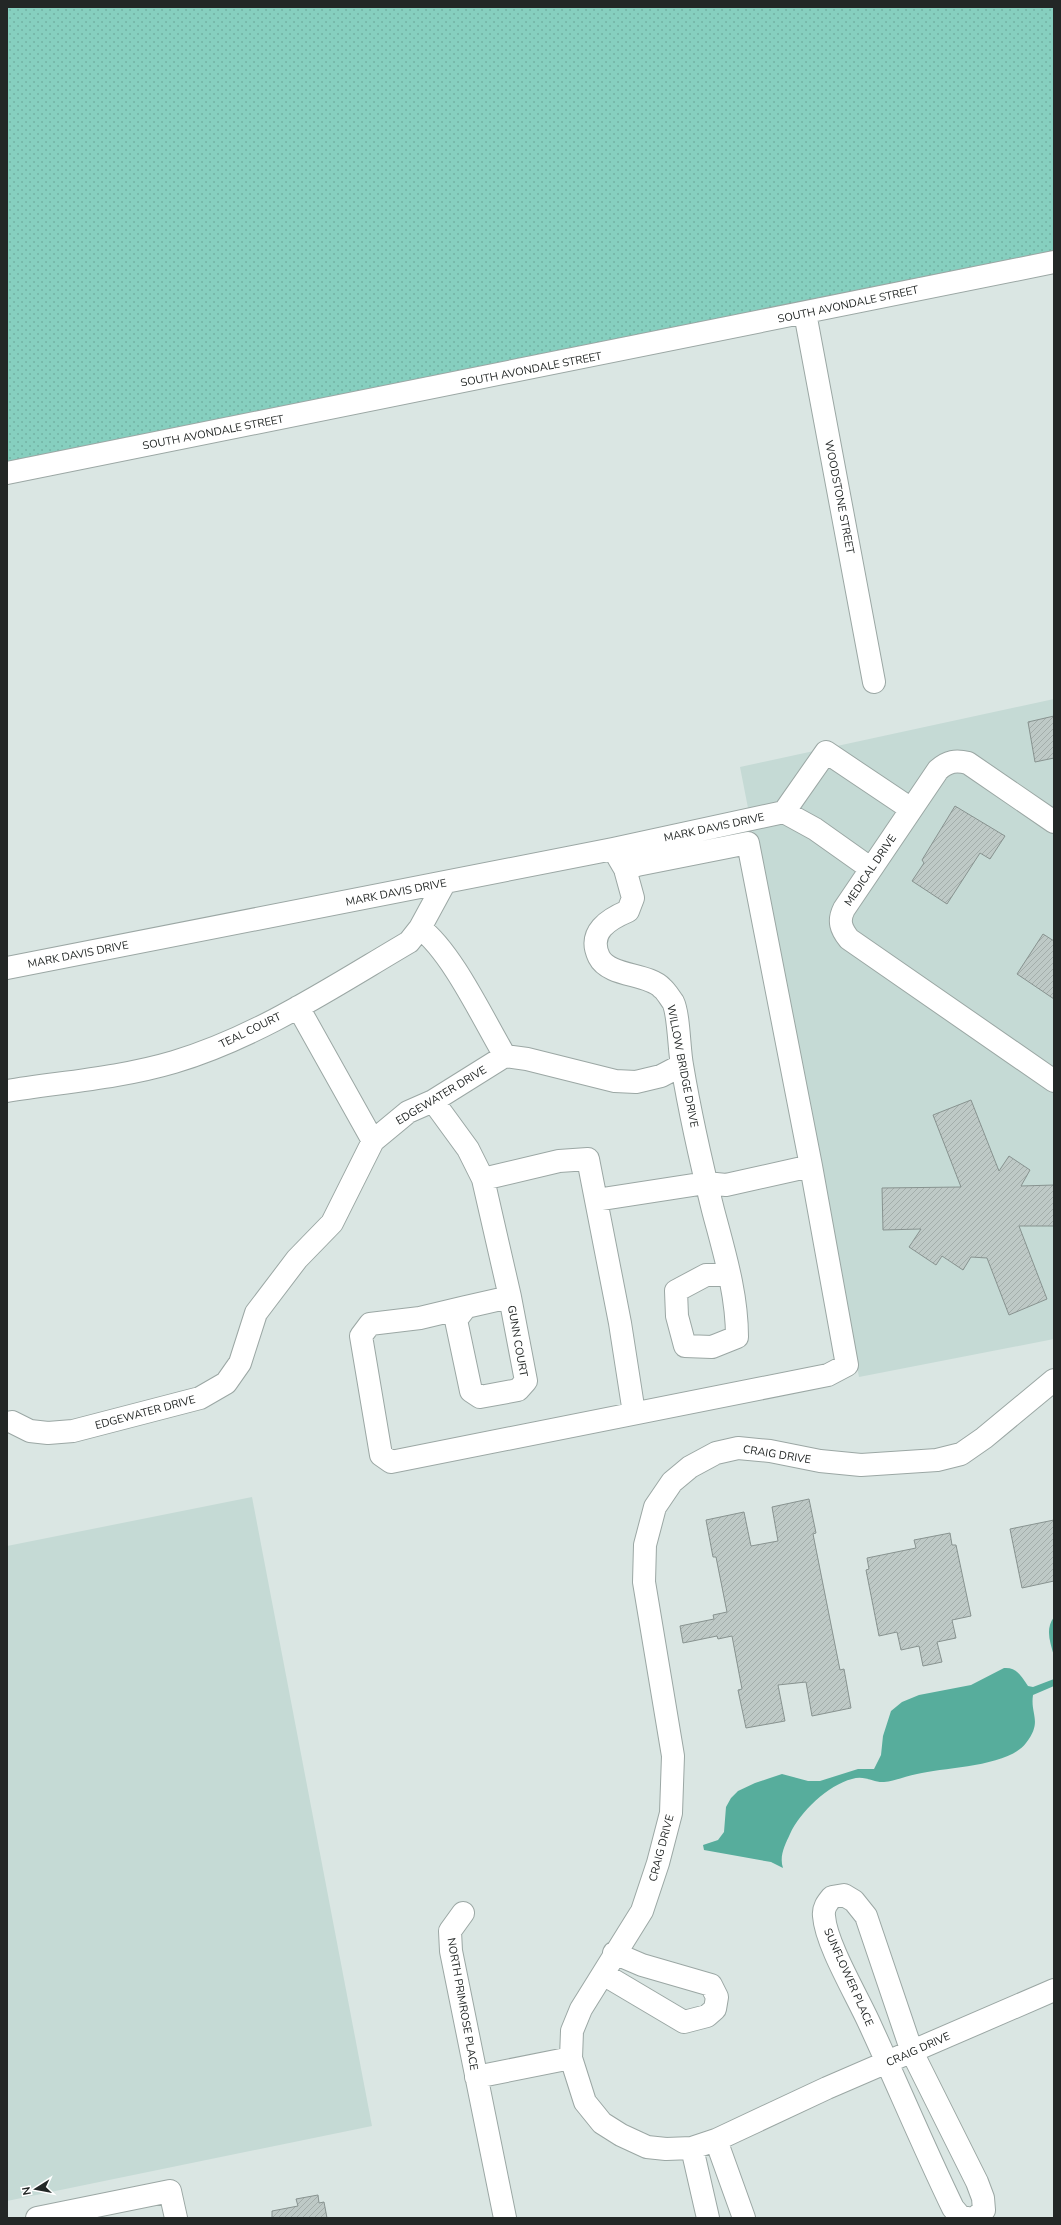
<svg xmlns="http://www.w3.org/2000/svg" width="1061" height="2225" font-family="'Nunito Sans',sans-serif">
  <defs>
    <pattern id="grass-dots" width="8" height="8" patternUnits="userSpaceOnUse"><rect width="8" height="8" fill="#86cfbf"/><path d="M2 2h.1M6 6h.1" fill="none" stroke="#73b2a4" stroke-width="1.8" stroke-linecap="round"/></pattern>
    <pattern id="building-hatch" width="6" height="6" patternUnits="userSpaceOnUse"><rect width="6" height="6" fill="#bec9c6"/><path d="M-1 1l2-2M0 6l6-6M5 7l2-2" fill="none" stroke="#a3adaa"/></pattern>
  </defs>
  <rect width="100%" height="100%" fill="#dae6e3"/>
  <path fill="#c5dad5" d="M 1054,699 L 1054,1339 L 859,1377 L 740,767 Z
    M 252,1497 L 372,2126 L 7,2201 L 7,1546 Z"/>
  <path fill="url(#grass-dots)" d="M 7,7 L 1054,7 L 1054,252 L 7,462 Z"/>
  <path fill="#57ad9c" d="M 1054,1617 L 1054,1656 C 1050,1642 1045,1629 1054,1617 Z
    M 1004,1668 C 1017,1667 1021,1676 1028,1686 L 1033,1687 L 1054,1679 L 1054,1686 L 1033,1695 C 1030,1715 1043,1721 1026,1743 C 1008,1767 945,1767 917,1774 C 906,1776 895,1781 884,1782 C 874,1783 865,1775 852,1779 C 828,1785 800,1812 790,1834 C 785,1845 779,1856 783,1868 L 771,1862 L 704,1850 L 703,1845 L 718,1840 L 724,1832 L 726,1807 L 731,1798 L 738,1791 L 755,1783 L 782,1774 L 808,1781 L 820,1781 L 858,1769 L 874,1769 L 881,1755 L 883,1736 L 891,1711 L 902,1702 L 919,1695 L 971,1685 Z"/>
  <path fill="url(#building-hatch)" stroke="#889390" d="M 1054,716 L 1054,758 L 1035,762 L 1028,722 Z
    M 955,806 L 1005,836 L 990,859 L 980,853 L 947,904 L 912,881 L 924,863 L 922,860 Z
    M 1043,934 L 1054,941 L 1054,999 L 1017,974 Z
    M 971,1100 L 999,1171 L 1009,1156 L 1030,1170 L 1021,1186 L 1054,1185 L 1054,1226 L 1019,1226 L 1047,1299 L 1009,1315 L 987,1258 L 971,1257 L 963,1270 L 942,1256 L 936,1265 L 909,1247 L 921,1229 L 883,1230 L 882,1188 L 961,1187 L 933,1115 Z
    M 809,1499 L 816,1533 L 813,1534 L 840,1670 L 844,1669 L 851,1708 L 812,1716 L 806,1682 L 778,1685 L 785,1721 L 746,1728 L 738,1690 L 742,1689 L 732,1636 L 718,1639 L 717,1636 L 683,1643 L 680,1626 L 714,1619 L 713,1615 L 727,1612 L 716,1557 L 713,1557 L 706,1520 L 744,1512 L 751,1546 L 778,1541 L 772,1507 Z
    M 1054,1520 L 1054,1581 L 1022,1588 L 1010,1529 Z
    M 950,1533 L 952,1545 L 956,1545 L 971,1616 L 952,1620 L 956,1638 L 937,1642 L 942,1662 L 923,1666 L 919,1646 L 901,1650 L 897,1632 L 879,1636 L 866,1570 L 869,1569 L 867,1558 L 916,1548 L 914,1540 Z
    M 318,2195 L 319,2203 L 324,2202 L 327,2218 L 272,2218 L 272,2211 L 298,2206 L 296,2199 Z"/>
  <g fill="none" stroke-linecap="round" stroke-linejoin="round">
    <g stroke="#9ba7a4" stroke-width="24">
      <path id="minor" d="M 805,313 L 874,682
        M 7,473 L 1054,262
        M 784,812 L 826,752 L 911,809
        M 1054,822 L 968,763 C 956,760 948,761 938,770 L 844,909 C 838,921 841,929 849,939 L 1054,1081
        M 618,857 L 625,869 L 633,898 L 628,911 C 609,919 587,932 599,957 C 609,977 648,973 662,988 C 666,991 670,998 673,1002 C 679,1014 679,1050 682,1065 C 690,1113 701,1162 713,1210 C 724,1252 737,1293 737,1337 L 712,1347 L 685,1346 L 677,1316 L 676,1291 L 706,1275 L 729,1275
        M 420,928 C 452,952 483,1019 505,1056
        M 7,968 L 613,849 L 784,812 L 815,829 L 870,868
        M 298,1007 L 373,1141
        M 7,1091 C 63,1082 120,1078 174,1062 C 258,1037 334,986 409,942 L 420,928 L 445,882
        M 433,1101 L 468,1149 L 483,1179 L 510,1297 L 526,1381 L 518,1390 L 480,1397 L 471,1391 L 456,1320 L 466,1307 L 510,1297
        M 483,1179 L 559,1161 L 588,1159 L 620,1323 L 634,1413
        M 596,1200 L 706,1183 L 726,1185 L 811,1166
        M 466,1307 L 420,1318 L 370,1324 L 361,1336 L 381,1455 L 391,1462 L 828,1375 L 847,1365 L 811,1166 L 748,843 L 637,865 L 625,869
        M 1054,1380 L 984,1438 L 961,1454 L 937,1460 L 861,1465 L 820,1461 L 770,1451 L 738,1448 L 716,1453 L 690,1467 L 672,1482 L 655,1507 L 645,1545 L 644,1582 L 673,1756 L 671,1813 L 658,1863 L 642,1911 L 581,2009 L 572,2031 L 571,2058 L 585,2102 L 602,2123 L 621,2135 L 647,2147 L 666,2149 L 692,2148 L 716,2140 L 827,2088 L 1054,1990
        M 12,1422 L 30,1431 L 48,1433 L 73,1431 L 200,1398 L 226,1383 L 240,1363 L 256,1313 L 297,1259 L 332,1223 L 373,1141 L 408,1112 L 433,1101 L 505,1056 L 527,1059 L 615,1081 L 636,1082 L 661,1076 L 682,1065
        M 463,1913 L 450,1931 L 451,1951 L 505,2218
        M 603,1974 L 684,2022 L 707,2016 L 715,2009 L 717,1997 L 711,1985 L 642,1965 L 614,1953
        M 476,2077 L 571,2058
        M 716,2140 L 744,2218
        M 692,2148 L 708,2218
        M 37,2218 L 170,2191 L 176,2218
        M 966,2218 L 959,2215 L 953,2208 C 924,2148 899,2088 871,2027 C 859,1999 826,1945 824,1916 C 823,1908 827,1903 832,1897 L 844,1895 L 854,1901 L 866,1916 L 912,2052 L 977,2182 L 983,2198 L 984,2210 L 975,2218 L 972,2218"/>
    </g>
    <use href="#minor" stroke="#fff" stroke-width="22"/>
  </g>
  <g text-anchor="middle" stroke-width="3" stroke-linejoin="round" paint-order="stroke">
    <g font-size="11" fill="#232726" stroke="#fff">
      <text transform="translate(848 304) rotate(-12)" y="4">SOUTH AVONDALE STREET</text>
      <text transform="translate(531 369) rotate(-11)" y="4">SOUTH AVONDALE STREET</text>
      <text transform="translate(213 432) rotate(-11)" y="4">SOUTH AVONDALE STREET</text>
      <text transform="translate(840 497) rotate(79)" y="4">WOODSTONE STREET</text>
      <text transform="translate(714 827) rotate(-12)" y="4">MARK DAVIS DRIVE</text>
      <text transform="translate(870 870) rotate(-56)" y="4">MEDICAL DRIVE</text>
      <text transform="translate(396 892) rotate(-11)" y="4">MARK DAVIS DRIVE</text>
      <text transform="translate(78 954) rotate(-11)" y="4">MARK DAVIS DRIVE</text>
      <text transform="translate(250 1030) rotate(-26)" y="4">TEAL COURT</text>
      <text transform="translate(683 1066) rotate(79)" y="4">WILLOW BRIDGE DRIVE</text>
      <text transform="translate(441 1095) rotate(-31)" y="4">EDGEWATER DRIVE</text>
      <text transform="translate(518 1341) rotate(80)" y="4">GUNN COURT</text>
      <text transform="translate(145 1412) rotate(-15)" y="4">EDGEWATER DRIVE</text>
      <text transform="translate(777 1454) rotate(9)" y="4">CRAIG DRIVE</text>
      <text transform="translate(661 1848) rotate(-75)" y="4">CRAIG DRIVE</text>
      <text transform="translate(849 1977) rotate(66)" y="4">SUNFLOWER PLACE</text>
      <text transform="translate(463 2004) rotate(80)" y="4">NORTH PRIMROSE PLACE</text>
      <text transform="translate(918 2049) rotate(-24)" y="4">CRAIG DRIVE</text>
    </g>
  </g>
  <rect width="1061" height="2225" fill="none" stroke="#232726" stroke-width="16"/>
  <g transform="translate(36 2189) rotate(259)" stroke="#ffffff" stroke-width="3" paint-order="stroke">
  <path d="M0-3L7 15L0 10L-7 15Z" fill="#232726"/>
  <text y="-6" font-size="11" font-weight="bold" text-anchor="middle" fill="#232726">N</text>
  </g>
</svg>
